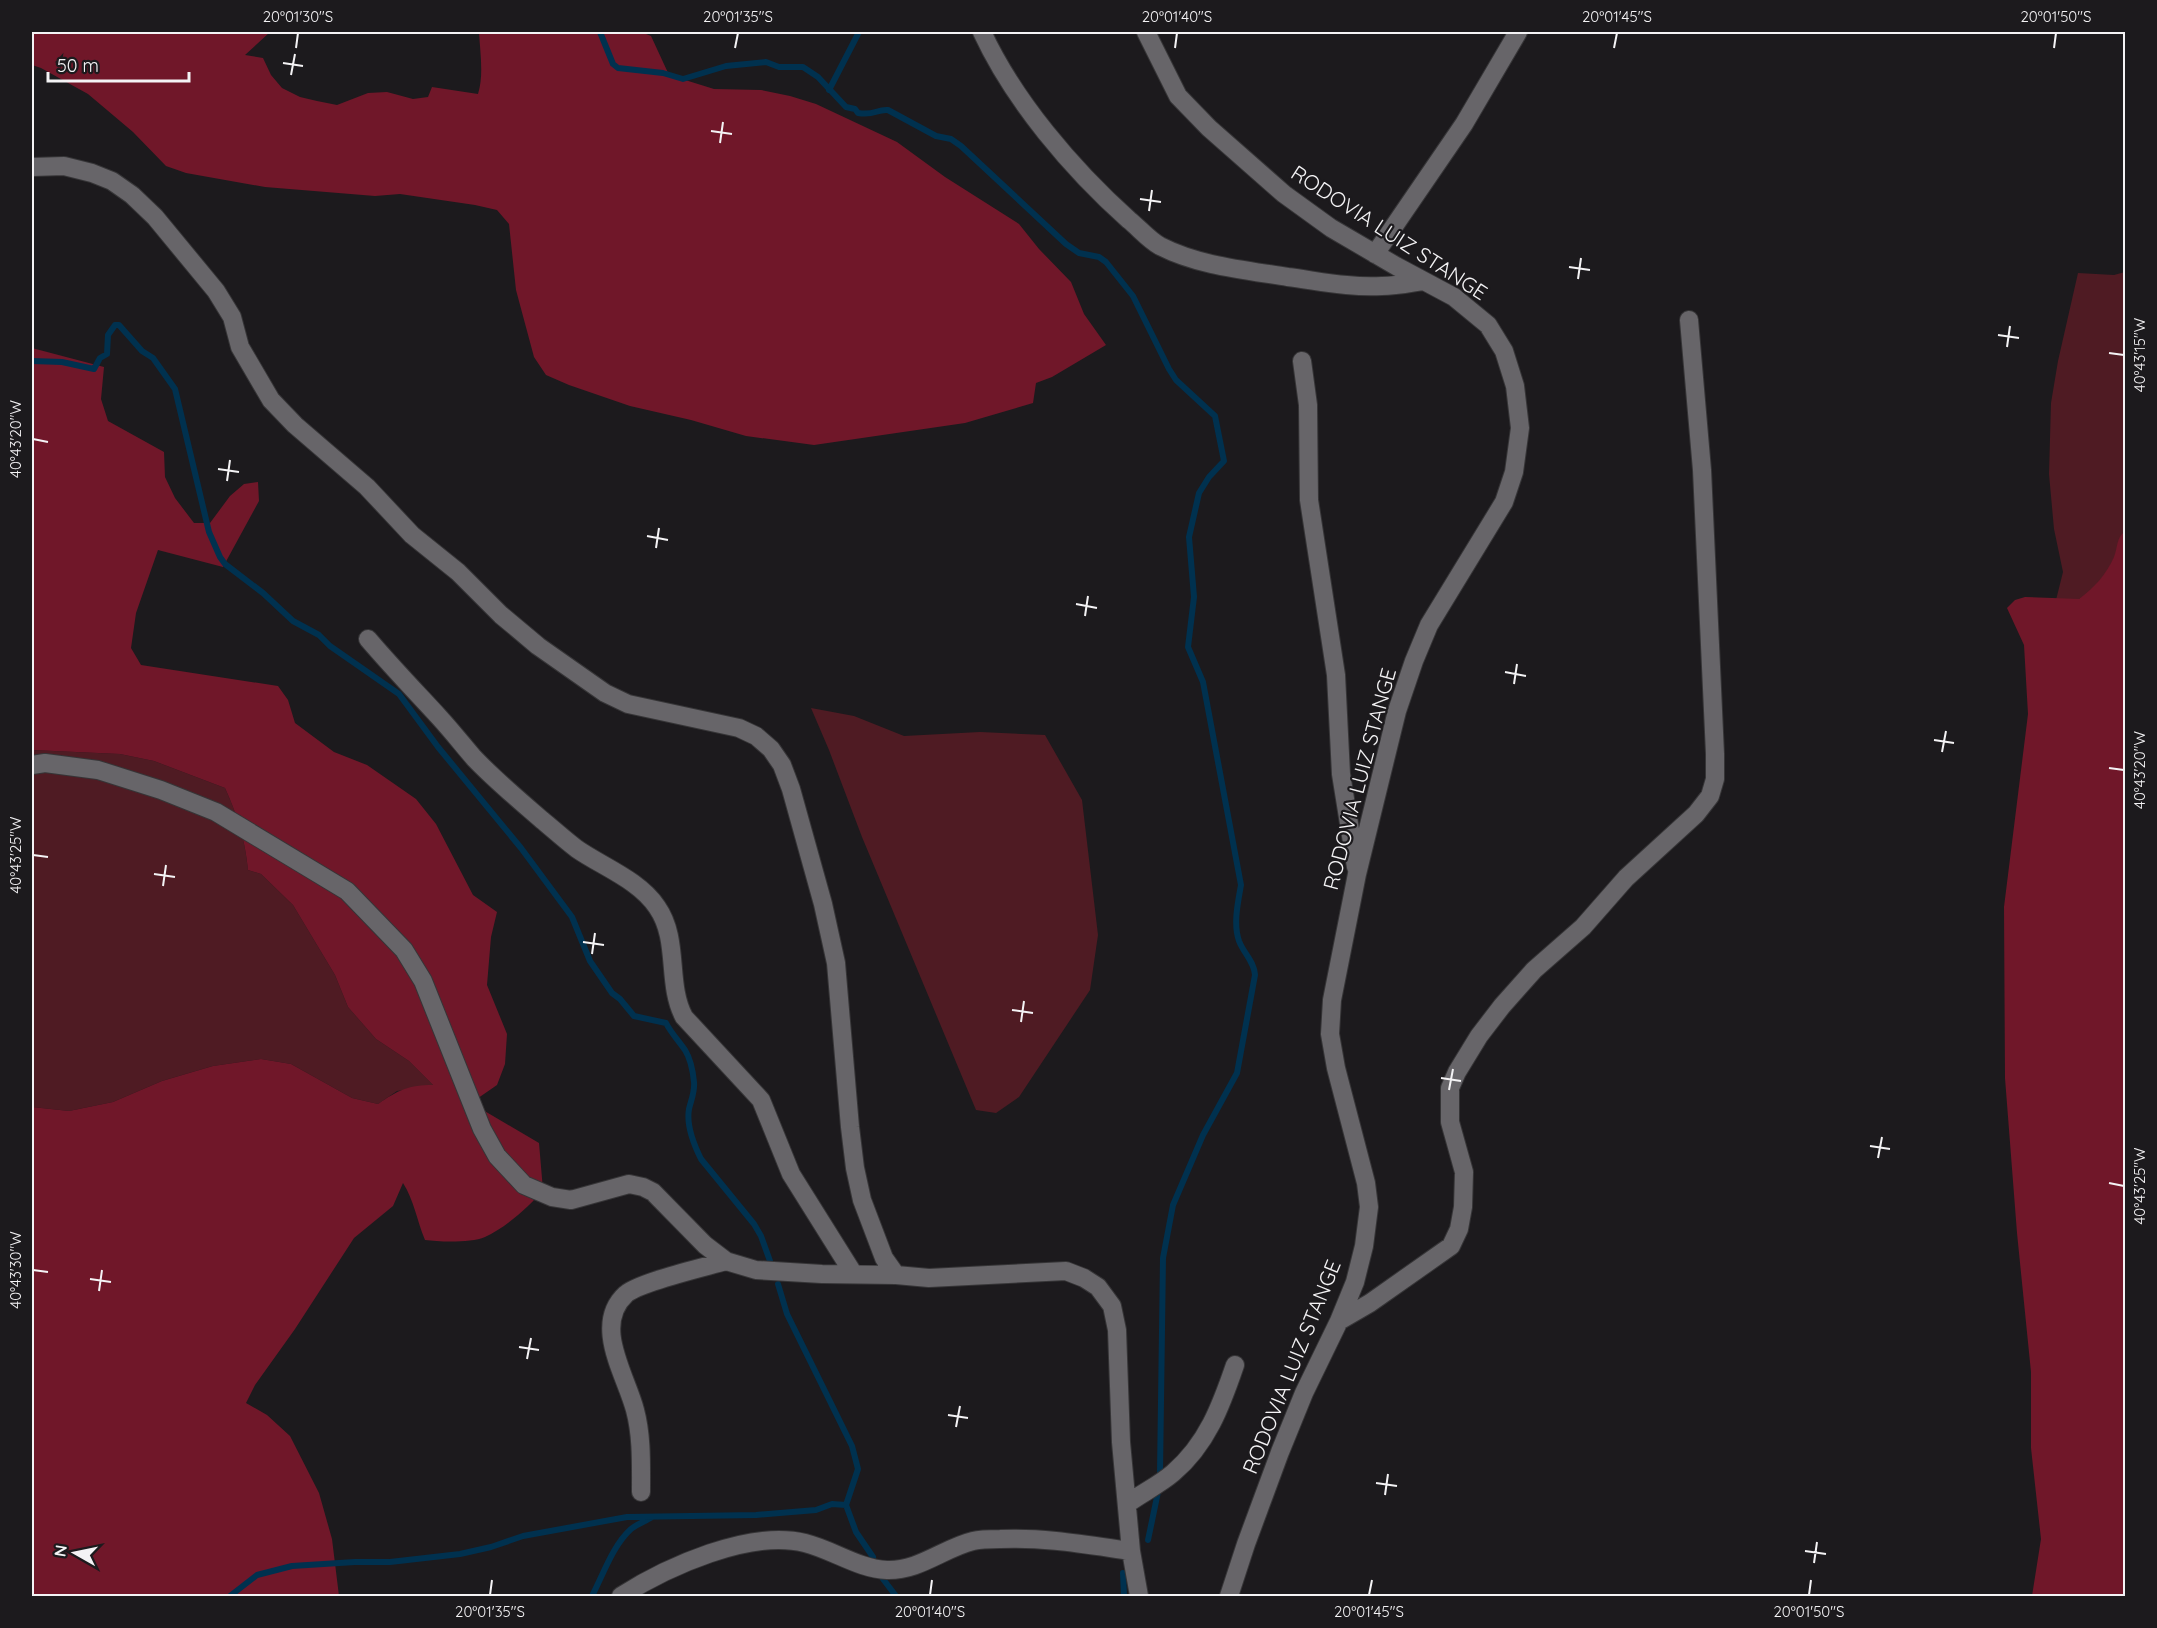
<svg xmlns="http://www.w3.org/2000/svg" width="2157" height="1628" font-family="Quicksand,sans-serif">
  <rect width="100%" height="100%" fill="#1c1a1d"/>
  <path fill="#4f1b23" d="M 2125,272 L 2125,531 C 2117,538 2119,546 2115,556 C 2110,569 2093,594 2079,599 C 2073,602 2062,600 2056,600 L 2063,572 L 2054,529 L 2049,474 L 2051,403 L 2058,361 L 2078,273 L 2114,275 Z
    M 811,708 L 854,716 L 904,736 L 980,732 L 1045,735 L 1082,800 L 1098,935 L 1090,990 L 1019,1097 L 996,1113 L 976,1110 L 862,837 L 829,750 Z
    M 32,750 L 120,754 L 154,761 L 225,788 C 238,817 245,839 248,870 L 261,874 L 293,905 L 335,975 L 348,1007 L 376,1039 L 409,1061 L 434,1086 L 397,1091 L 378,1104 L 352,1098 L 291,1064 L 261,1059 L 213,1066 L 162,1081 L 113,1102 L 69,1111 L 32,1107 Z"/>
  <path fill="#701729" d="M 32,32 L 270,32 L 245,55 L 263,58 L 271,75 L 282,88 L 300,97 L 317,101 L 337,105 L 368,93 L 387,92 L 413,99 L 428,97 L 432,87 L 478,94 C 484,75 480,52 479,32 L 641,32 L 651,36 L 669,75 L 714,89 L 761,90 L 790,96 L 816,104 L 897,142 L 945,177 L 1019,224 L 1039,249 L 1071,282 L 1084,314 L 1106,345 L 1052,377 L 1036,383 L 1033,403 L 965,423 L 814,445 L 746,436 L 691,420 L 630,406 L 569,385 L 546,375 L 534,357 L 516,290 L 509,224 L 497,210 L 475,205 L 400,194 L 375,196 L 265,187 L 186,173 L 166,166 L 133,132 L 88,94 L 41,68 L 32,65 Z
    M 32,348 L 104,367 L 101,399 L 108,421 L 164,452 L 165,477 L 175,498 L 194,523 L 210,523 L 230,496 L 244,484 L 258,482 L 259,501 L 223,567 L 158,550 L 136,613 L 131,648 L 141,665 L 278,686 L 288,700 L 295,723 L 334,752 L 367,765 L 416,799 L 436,824 L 473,895 L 497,912 L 491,937 L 487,985 L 507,1034 L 505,1064 L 497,1085 L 471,1103 L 539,1143 L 543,1190 C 530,1206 505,1228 485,1237 C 471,1243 440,1242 425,1240 C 417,1221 414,1200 403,1183 L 393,1206 L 354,1238 L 295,1329 L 255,1385 L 246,1403 L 267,1415 L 290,1436 L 319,1493 L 332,1539 L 339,1596 L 32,1596 L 32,1107 L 69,1111 L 113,1102 L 162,1081 L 213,1066 L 261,1059 L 291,1064 L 352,1098 L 378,1104 C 398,1090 409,1085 433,1085 L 409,1061 L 376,1039 L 348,1007 L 335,975 L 293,905 L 261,874 L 248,870 C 245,839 238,817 225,788 L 154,761 L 120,754 L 32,750 Z
    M 2125,531 L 2125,1596 L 2032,1596 L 2041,1539 L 2031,1448 L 2031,1372 L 2017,1233 L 2005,1078 L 2004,907 L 2028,714 L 2024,645 L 2007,608 L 2015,600 L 2025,597 L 2079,599 C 2094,588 2106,575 2114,557 C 2118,547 2116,538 2125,531 Z"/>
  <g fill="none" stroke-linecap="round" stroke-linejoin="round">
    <path stroke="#00314f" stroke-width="6" d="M 600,32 L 613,64 L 618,68 L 663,73 L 683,79 L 726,66 L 766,62 L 779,67 L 803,67 L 818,77 L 846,107 L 855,109 L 858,113 C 875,116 876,109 888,110 L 936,136 L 951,139 L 961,146 L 1066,244 L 1079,253 L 1099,257 L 1106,262 L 1133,296 L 1169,369 L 1176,380 L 1215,416 L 1224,461 L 1209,477 L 1199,493 L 1189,537 L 1194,597 L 1188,647 L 1203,682 L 1241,885 C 1238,902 1233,924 1239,941 C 1244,954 1254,961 1255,975 L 1237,1073 L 1203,1135 L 1173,1205 L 1163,1258 L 1160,1473
      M 829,90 L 859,32
      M 32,361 L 62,362 L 94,369 L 100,358 L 107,354 L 108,335 L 115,325 L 119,325 L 142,351 L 153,358 L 175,389 L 209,532 L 220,557 L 225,564 L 263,593 L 293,621 L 319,635 L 330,646 L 399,694 L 438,747 L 521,848 L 572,917 L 590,961 L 612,993 L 620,999 L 634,1016 L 666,1023 C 671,1033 679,1041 685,1050 C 690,1058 693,1072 694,1082 C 695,1092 691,1100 689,1109 C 686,1126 694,1145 701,1159 L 754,1224 L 761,1236 L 770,1261
      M 778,1284 L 787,1314 L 852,1446 L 858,1469 L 846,1505 L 856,1532 L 873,1557
      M 1148,1540 L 1158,1492
      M 1123,1573 L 1124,1596
      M 883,1579 L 896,1596
      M 230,1596 L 257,1575 L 292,1566 L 355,1562 L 390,1562 L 460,1554 L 491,1547 L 523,1536 L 627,1517 L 756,1515 L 816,1510 L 832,1504 L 846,1505
      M 592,1596 C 603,1575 613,1545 631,1529 C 637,1524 646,1521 652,1517"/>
    <g stroke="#363537" stroke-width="20">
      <path id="minor" d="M 982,32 C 1014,101 1072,169 1129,220 C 1139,228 1149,240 1160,246 C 1199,266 1245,270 1288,277 C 1319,281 1351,288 1382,286 C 1396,286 1410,283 1423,281
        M 1146,32 L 1178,96 L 1209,128 L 1284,194 L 1331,228 L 1396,266 L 1454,297 L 1488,325 L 1504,351 L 1515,386 L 1520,428 L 1514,472 L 1504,502 L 1429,625 L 1414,661 L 1397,711 L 1357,874 L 1332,1000 L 1330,1034 L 1336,1068 L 1366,1183 L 1369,1207 L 1364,1246 L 1355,1282 L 1339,1321 L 1304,1393 L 1280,1452 L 1246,1544 L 1229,1596
        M 32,167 L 64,166 L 92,173 L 112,181 L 132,195 L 155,217 L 216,291 L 232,317 L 240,347 L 271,400 L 295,425 L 367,487 L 412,535 L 458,572 L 501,615 L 538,646 L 605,693 L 628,704 L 739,728 L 756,736 L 771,749 L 782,765 L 791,789 L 823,904 L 836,963 L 850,1127 L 855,1168 L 862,1200 L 884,1258 L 896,1275
        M 1375,254 L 1464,124 L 1518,32
        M 1302,361 L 1308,405 L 1309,500 L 1336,675 L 1341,774 L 1356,867
        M 368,639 C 391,666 415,691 439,717 C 451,730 462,744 474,758 C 495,780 519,800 542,820 C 553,829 565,840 577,849 C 603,867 639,880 657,907 C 680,940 666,983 684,1017 L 761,1100 L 791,1174 L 853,1273
        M 32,765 L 45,763 L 98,770 L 161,790 L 216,812 L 347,891 L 404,950 L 423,981 L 482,1129 L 497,1156 L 524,1185 L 552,1197 L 571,1200 L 629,1184 L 643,1187 L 653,1192 L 705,1245 L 726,1261 L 756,1270 L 822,1274 L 896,1275 L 929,1278 L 1066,1271 L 1084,1278 L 1098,1287 L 1112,1306 L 1117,1330 L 1121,1442 L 1131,1551 L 1139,1596
        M 1339,1321 L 1370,1303 L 1451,1246 L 1459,1229 L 1463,1207 L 1464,1172 L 1450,1122 L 1450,1088 L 1457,1072 L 1479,1036 L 1502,1006 L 1534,970 L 1583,927 L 1626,878 L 1696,814 L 1710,796 L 1715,779 L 1715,754 L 1702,470 L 1689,320
        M 641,1492 C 641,1464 642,1436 635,1410 C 626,1375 592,1325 626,1294 C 640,1282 705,1267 726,1261
        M 1127,1504 C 1142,1493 1159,1485 1173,1473 C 1207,1444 1221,1406 1235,1365
        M 621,1596 C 667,1567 750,1529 805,1543 C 833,1550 859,1569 887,1570 C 919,1571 944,1548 973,1541 C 981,1539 991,1539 1000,1539 C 1044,1537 1088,1545 1131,1551"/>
    </g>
    <use href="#minor" stroke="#676569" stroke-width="18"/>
  </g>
  <path fill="none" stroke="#f4f3f5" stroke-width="2" d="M 296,48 L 298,33M 735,48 L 738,33M 1175,48 L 1177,33M 1614,48 L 1617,33M 2054,48 L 2056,33M 283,63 L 303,66M 291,75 L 295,54M 711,131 L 732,134M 720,143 L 723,122M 1140,199 L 1161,202M 1149,211 L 1152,190M 1569,267 L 1590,270M 1578,279 L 1581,258M 1998,335 L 2019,338M 2007,347 L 2010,326M 2109,353 L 2124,355M 33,439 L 48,442M 218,469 L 239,472M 227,481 L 230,460M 647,536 L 668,540M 656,548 L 659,528M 1076,604 L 1097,608M 1085,616 L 1088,596M 1505,672 L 1526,676M 1514,684 L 1517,664M 1934,740 L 1954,743M 1942,752 L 1946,731M 2109,768 L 2124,770M 33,855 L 48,857M 154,874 L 175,877M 163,886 L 166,865M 583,942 L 604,945M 592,954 L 595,933M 1012,1010 L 1033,1013M 1021,1022 L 1024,1001M 1441,1078 L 1461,1081M 1449,1090 L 1453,1069M 1870,1146 L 1890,1149M 1878,1158 L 1882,1137M 2109,1183 L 2124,1186M 33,1270 L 48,1272M 90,1279 L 111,1282M 99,1291 L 102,1270M 519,1347 L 539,1350M 527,1359 L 531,1338M 948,1415 L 968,1418M 956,1427 L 960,1406M 1376,1483 L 1397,1486M 1385,1495 L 1388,1474M 1805,1551 L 1826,1554M 1814,1563 L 1817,1542M 490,1595 L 492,1580M 930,1595 L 932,1580M 1369,1595 L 1372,1580M 1809,1595 L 1811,1580"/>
  <g text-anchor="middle" stroke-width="4.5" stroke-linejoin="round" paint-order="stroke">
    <g font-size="21" fill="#f4f3f5" stroke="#1c1a1d">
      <text transform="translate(1389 233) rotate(33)" y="7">RODOVIA LUIZ STANGE</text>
      <text transform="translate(1360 779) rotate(-75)" y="7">RODOVIA LUIZ STANGE</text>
      <text transform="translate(1292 1367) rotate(-68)" y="7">RODOVIA LUIZ STANGE</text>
    </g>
  </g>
  <rect width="2157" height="1628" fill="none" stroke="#1c1a1d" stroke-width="66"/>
  <g transform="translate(75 1553) rotate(279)" stroke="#1c1a1d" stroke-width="4.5" paint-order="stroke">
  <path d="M0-4.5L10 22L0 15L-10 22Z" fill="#f4f3f5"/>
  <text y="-9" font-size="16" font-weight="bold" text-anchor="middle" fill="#f4f3f5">N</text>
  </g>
  <path d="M48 72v9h141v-9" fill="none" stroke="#f4f3f5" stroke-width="3"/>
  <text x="57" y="72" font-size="18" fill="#f4f3f5" stroke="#1c1a1d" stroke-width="4.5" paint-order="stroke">50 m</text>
  <rect x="33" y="33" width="2091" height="1562" fill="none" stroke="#f4f3f5" stroke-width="2"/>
  <g font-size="15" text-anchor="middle" fill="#f4f3f5">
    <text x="298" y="22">20°01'30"S</text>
    <text x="738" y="22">20°01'35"S</text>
    <text x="1177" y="22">20°01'40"S</text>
    <text x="1617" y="22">20°01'45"S</text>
    <text x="2056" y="22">20°01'50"S</text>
    <text transform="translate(2140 355) rotate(-90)" y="5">40°43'15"W</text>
    <text transform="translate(16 439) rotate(-90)" y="5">40°43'20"W</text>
    <text transform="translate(2140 770) rotate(-90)" y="5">40°43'20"W</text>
    <text transform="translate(16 855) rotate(-90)" y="5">40°43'25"W</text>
    <text transform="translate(2140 1186) rotate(-90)" y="5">40°43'25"W</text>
    <text transform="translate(16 1270) rotate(-90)" y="5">40°43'30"W</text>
    <text x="490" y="1617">20°01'35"S</text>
    <text x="930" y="1617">20°01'40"S</text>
    <text x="1369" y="1617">20°01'45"S</text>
    <text x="1809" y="1617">20°01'50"S</text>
  </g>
</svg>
